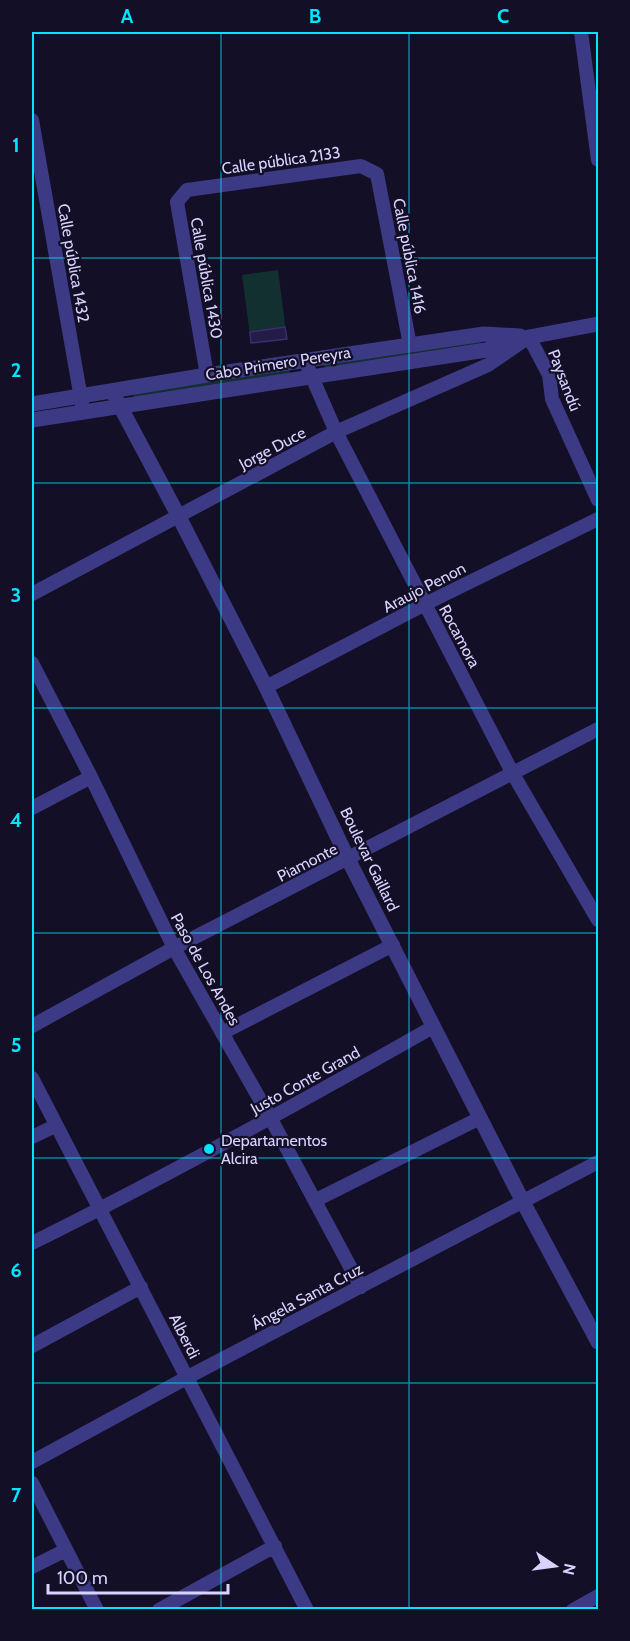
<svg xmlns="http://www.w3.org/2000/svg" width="630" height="1641" font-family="Cabin,sans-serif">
  <rect width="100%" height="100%" fill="#130f26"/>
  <path fill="#12302f" d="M 278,270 L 287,339 L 251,343 L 242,275 Z
    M 481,341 L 481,346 L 325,368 L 324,362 Z
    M 290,370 L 290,376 L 134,397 L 133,392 Z"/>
  <path fill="#241b47" stroke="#3b2d73" stroke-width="1.5" d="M 285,327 L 287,339 L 251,343 L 250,332 Z"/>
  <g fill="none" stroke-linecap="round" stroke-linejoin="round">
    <path stroke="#3d3a85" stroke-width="14" d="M 581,32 L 598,160
      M 32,120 L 82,404
      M 305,361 L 336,432 L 513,774 L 598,920
      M 207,375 L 177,202 L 187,190 L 361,166 L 377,174 L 410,345
      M 32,594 L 336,432 L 488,365 L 529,337 L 549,375 L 552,399 L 598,500
      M 32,663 L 91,777 L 174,948 L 271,1119 L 361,1287
      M 266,687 L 425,604 L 598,519
      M 32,808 L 91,777
      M 32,1026 L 174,948 L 598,729
      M 222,1033 L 393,945
      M 32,1078 L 307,1610
      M 32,1137 L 55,1126
      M 316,1200 L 480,1118
      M 32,1243 C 168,1176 301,1102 433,1027
      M 32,1346 L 141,1287
      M 32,1462 L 188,1377 L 598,1162
      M 32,1483 L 97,1610
      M 32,1567 L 66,1550
      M 159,1610 L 275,1546
      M 573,1610 L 598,1596"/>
    <path stroke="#3d3a85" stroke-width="15" d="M 112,391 L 178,515 L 266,687 L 348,859 L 523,1202 L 598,1342
      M 32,404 L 207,375 L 484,334 L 520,336
      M 32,420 L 486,350 L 529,337 L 598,324"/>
  </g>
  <path fill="none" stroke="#00e5ff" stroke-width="1.5" stroke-opacity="0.55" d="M 221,32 L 221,1610M 409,32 L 409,1610M 32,258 L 598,258M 32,483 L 598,483M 32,708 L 598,708M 32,933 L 598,933M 32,1158 L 598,1158M 32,1383 L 598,1383"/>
  <circle fill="#00e5ff" stroke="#130f26" stroke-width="2" cx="209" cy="1149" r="6"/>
  <g text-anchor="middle" stroke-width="4.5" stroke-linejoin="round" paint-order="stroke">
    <g font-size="16" fill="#d9d4ff" stroke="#130f26">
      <text transform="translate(281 160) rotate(-8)" y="6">Calle pública 2133</text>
      <text transform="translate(410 256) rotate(79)" y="6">Calle pública 1416</text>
      <text transform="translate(74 263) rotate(80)" y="6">Calle pública 1432</text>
      <text transform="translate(207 278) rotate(80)" y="6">Calle pública 1430</text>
      <text transform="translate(278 363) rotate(-9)" y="6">Cabo Primero Pereyra</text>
      <text transform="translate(565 380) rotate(69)" y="6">Paysandú</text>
      <text transform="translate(272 448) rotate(-28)" y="6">Jorge Duce</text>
      <text transform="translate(424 587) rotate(-27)" y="6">Araujo Penon</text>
      <text transform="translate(460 636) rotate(62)" y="6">Rocamora</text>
      <text transform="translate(370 859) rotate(64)" y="6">Boulevar Gaillard</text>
      <text transform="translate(307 862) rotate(-27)" y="6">Piamonte</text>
      <text transform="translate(206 969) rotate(61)" y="6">Paso de Los Andes</text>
      <text transform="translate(305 1080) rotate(-29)" y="6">Justo Conte Grand</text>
      <text transform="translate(307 1296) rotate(-28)" y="6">Ángela Santa Cruz</text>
      <text transform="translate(185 1336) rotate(63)" y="6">Alberdi</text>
    </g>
    <g font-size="16" fill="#d9d4ff" stroke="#130f26" text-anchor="start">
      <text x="221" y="1146">Departamentos<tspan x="221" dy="18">Alcira</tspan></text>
    </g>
  </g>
  <rect width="630" height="1641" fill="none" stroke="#130f26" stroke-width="66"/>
  <g transform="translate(555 1566) rotate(103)" stroke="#130f26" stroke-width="4.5" paint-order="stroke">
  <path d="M0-4.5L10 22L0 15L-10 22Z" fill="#d9d4ff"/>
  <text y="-9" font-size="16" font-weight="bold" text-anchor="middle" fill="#d9d4ff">N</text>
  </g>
  <path d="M48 1584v9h180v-9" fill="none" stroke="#d9d4ff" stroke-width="3"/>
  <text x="57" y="1584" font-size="18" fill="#d9d4ff" stroke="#130f26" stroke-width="4.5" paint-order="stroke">100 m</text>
  <rect x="33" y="33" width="564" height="1575" fill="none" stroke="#00e5ff" stroke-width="2"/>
  <g font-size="20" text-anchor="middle" font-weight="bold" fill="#00e5ff">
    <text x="127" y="23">A</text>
    <text x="315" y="23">B</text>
    <text x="503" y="23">C</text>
    <text x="16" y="152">1</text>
    <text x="16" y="377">2</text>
    <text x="16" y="602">3</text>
    <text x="16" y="827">4</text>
    <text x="16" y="1052">5</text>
    <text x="16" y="1277">6</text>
    <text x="16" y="1502">7</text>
  </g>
</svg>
